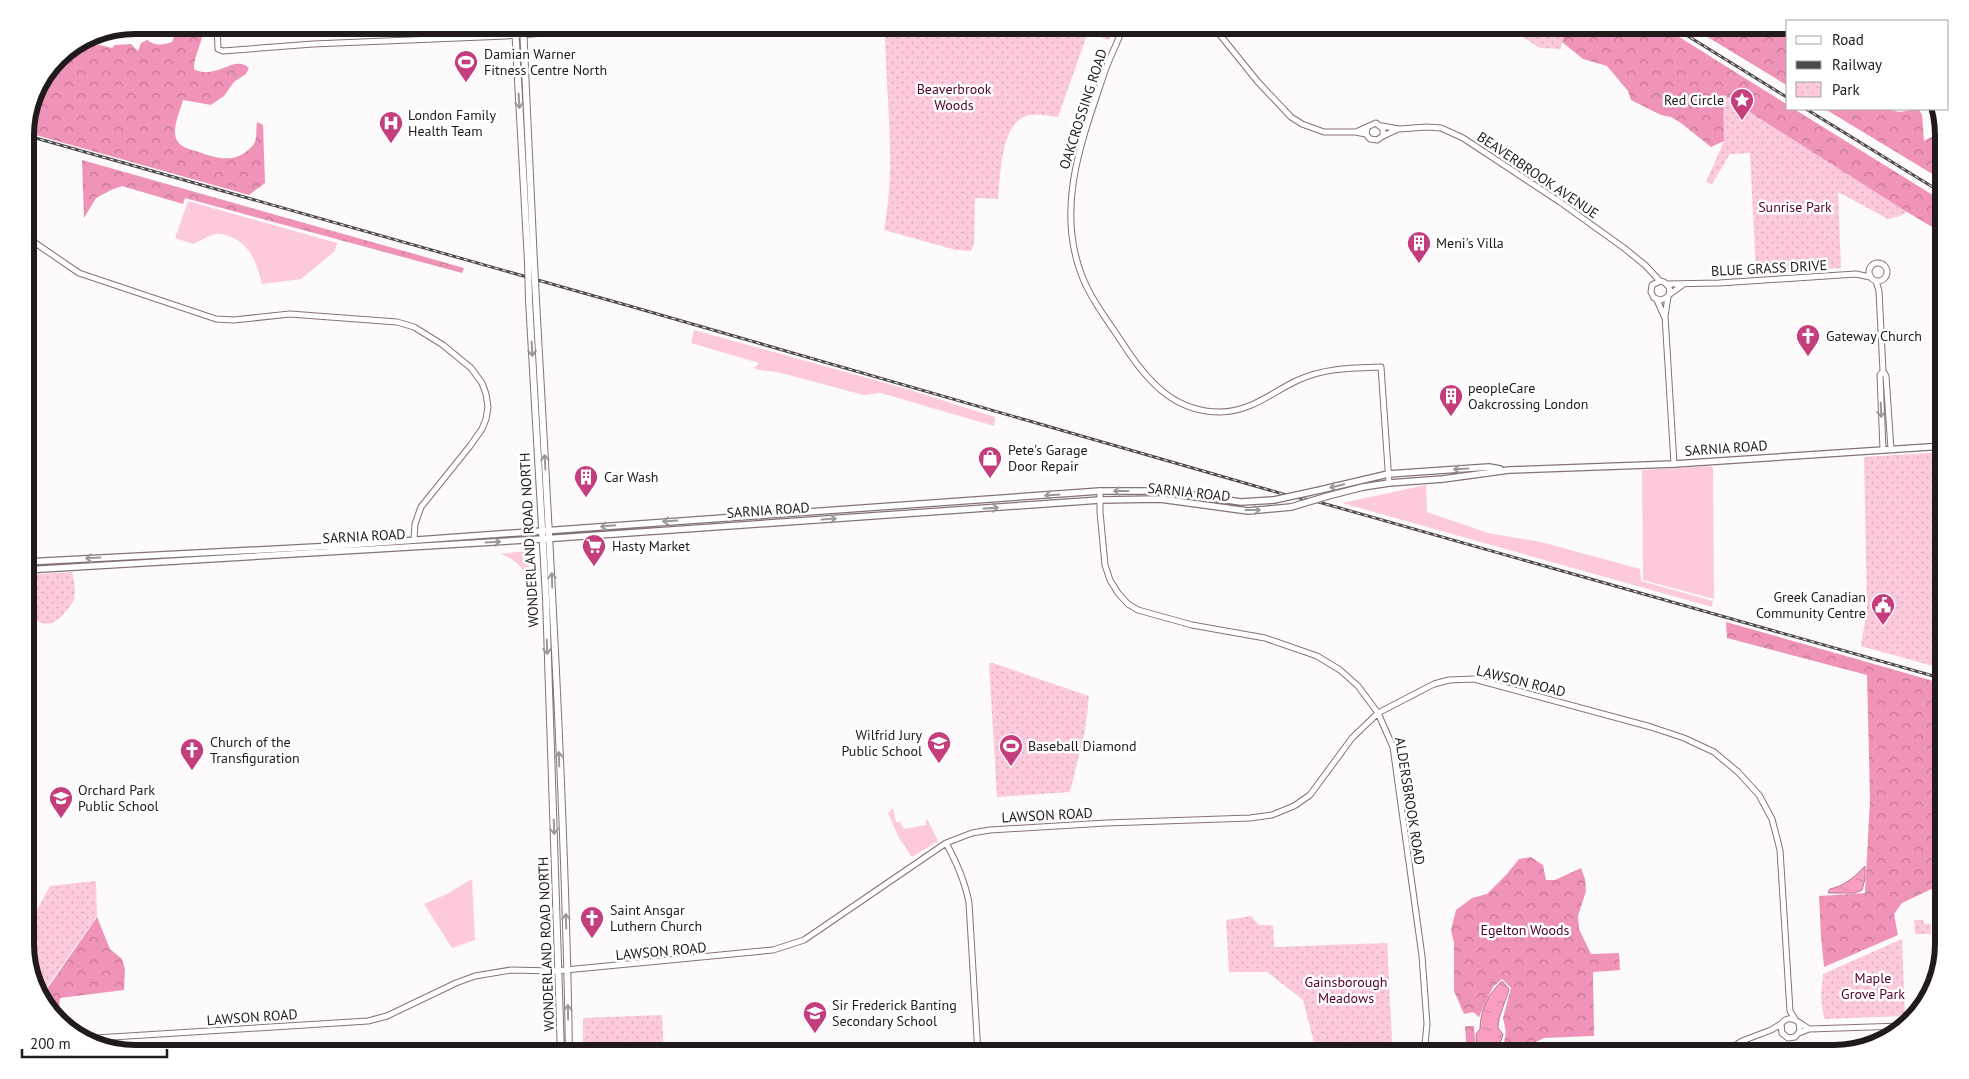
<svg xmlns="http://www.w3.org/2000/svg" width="1969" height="1079" font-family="'PT Sans',sans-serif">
  <defs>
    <pattern id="forest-crowns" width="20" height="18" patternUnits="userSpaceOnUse" patternTransform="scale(1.25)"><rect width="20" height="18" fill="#ef94b8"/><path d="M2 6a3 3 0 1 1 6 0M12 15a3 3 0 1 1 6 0" fill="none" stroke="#c17895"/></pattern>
    <pattern id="park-dots" width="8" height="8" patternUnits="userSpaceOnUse" patternTransform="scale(1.25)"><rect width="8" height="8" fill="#fccadc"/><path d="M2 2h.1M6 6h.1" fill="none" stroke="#d8adbc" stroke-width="1.8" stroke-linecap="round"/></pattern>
    <pattern id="water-ripples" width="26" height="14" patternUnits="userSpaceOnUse" patternTransform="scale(1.25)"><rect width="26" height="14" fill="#f99dc1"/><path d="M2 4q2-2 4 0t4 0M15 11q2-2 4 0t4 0" fill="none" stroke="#d587a5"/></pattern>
  </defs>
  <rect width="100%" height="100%" fill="#fdfafb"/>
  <path fill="#fccadc" d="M 188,201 L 337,243 L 335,251 L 301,279 L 262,284 C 257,264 251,245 231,237 C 226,235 220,233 215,234 C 208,236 200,241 193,244 L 175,238 Z
    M 694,330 L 907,389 L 995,417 L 994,426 L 881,393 L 864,395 L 777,372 L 759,370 L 754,368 L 759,363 L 691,343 Z
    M 1711,466 L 1713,468 L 1714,599 L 1643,580 L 1642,470 Z
    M 1426,485 L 1427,512 L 1488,533 L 1541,542 L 1640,569 L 1641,581 L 1713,601 L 1712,607 L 1342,503 Z
    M 527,551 L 531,583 C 523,568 516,559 500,554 Z
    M 893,808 L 896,822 L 900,822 L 904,829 L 926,825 L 926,820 L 927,819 L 938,841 L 912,857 L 899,838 L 888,813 Z
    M 472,879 L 475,940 L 452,948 L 424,904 L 447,894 Z"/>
  <path fill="url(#forest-crowns)" d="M 195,25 L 202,25 C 205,41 194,53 194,69 C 216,81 234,54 249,68 L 246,74 L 234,82 L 224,96 L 211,105 L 183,100 C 180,112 170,131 178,142 C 182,148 192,150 199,152 C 216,158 232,163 247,151 C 250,148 253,146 255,142 C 257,136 256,129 257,122 L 263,125 L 265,183 L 249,195 L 25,132 L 33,93 L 57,57 L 86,38 L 88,43 L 91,46 L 100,45 L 112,48 L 115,45 L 131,44 L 138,51 L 141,43 L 147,40 C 156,46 162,45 172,42 L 175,35 L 182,31 L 187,31 Z
    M 1558,25 L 1660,25 L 1788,105 L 1788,109 L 1794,109 L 1944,202 L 1944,234 L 1840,172 L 1724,95 L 1724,141 L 1711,147 L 1681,123 L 1671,117 L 1661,115 L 1631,100 L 1628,91 L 1607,66 L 1583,59 L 1562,42 L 1563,37 Z
    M 1688,25 L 1788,25 L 1788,86 Z
    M 1825,109 L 1885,109 L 1900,112 L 1919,109 L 1922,115 L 1924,141 L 1933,136 L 1943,135 L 1938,145 L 1944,154 L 1944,181 Z
    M 82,160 L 464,268 L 462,273 L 185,198 L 183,204 L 122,186 L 111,190 L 96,198 L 84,218 Z
    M 1726,622 L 1944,684 L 1944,883 L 1902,903 L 1894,914 L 1898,935 L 1824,967 L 1821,936 L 1819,896 L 1865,893 L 1870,799 L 1867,675 L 1727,638 Z
    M 1531,857 L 1543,865 L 1546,880 L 1555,880 L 1581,868 L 1585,879 L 1586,891 L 1578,916 L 1579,929 L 1591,954 L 1619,953 L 1620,970 L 1593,972 L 1594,1036 L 1544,1038 L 1530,1045 L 1526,1054 L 1491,1054 L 1504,1042 L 1506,1032 L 1503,1018 L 1511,988 L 1502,979 L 1493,987 L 1479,1017 L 1473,1012 L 1464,1014 L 1454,991 L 1454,943 L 1451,930 L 1456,910 L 1472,898 L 1487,894 L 1507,874 L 1519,859 Z
    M 97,917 L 110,949 L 122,959 L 125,969 L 124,990 L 60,998 L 58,1017 L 40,999 Z
    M 1465,1026 L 1474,1026 L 1476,1054 L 1467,1054 Z"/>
  <path fill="url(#park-dots)" d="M 885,25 L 972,25 L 973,34 L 1114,25 L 1109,40 L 1094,35 L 1087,35 L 1058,117 C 1049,116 1038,114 1030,115 C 1000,120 1001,175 998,199 L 975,198 L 974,244 L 971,251 L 956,250 L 884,230 C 897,162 885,93 885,25 Z
    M 1486,25 L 1558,25 L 1563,37 L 1561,49 L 1540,48 L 1510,29 L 1499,35 Z
    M 1723,95 L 1907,212 L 1900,216 L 1888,219 L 1838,192 L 1841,268 L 1756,273 L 1750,153 L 1730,154 L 1712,184 L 1706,182 L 1724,141 Z
    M 1944,452 L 1944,669 L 1861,646 L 1867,609 L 1864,457 Z
    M 72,572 C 74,580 76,591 74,599 C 72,604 69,608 65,612 C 52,630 36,626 25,608 L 25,575 Z
    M 989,663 L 993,663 L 1089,696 L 1085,731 L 1070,792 L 997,797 Z
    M 96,881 L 97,916 L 39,998 L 25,951 L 27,928 L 50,886 Z
    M 1251,916 L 1259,925 L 1273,925 L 1274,947 L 1387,943 L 1392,1040 L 1389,1054 L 1317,1054 L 1303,1000 L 1267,972 L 1229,972 L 1226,920 Z
    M 1914,920 L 1923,920 L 1924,924 L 1931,924 L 1931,934 L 1915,934 Z
    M 1902,939 L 1905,1016 L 1824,1019 L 1821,997 L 1823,974 Z
    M 662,1015 L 664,1054 L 583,1054 L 583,1018 Z"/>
  <path fill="url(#water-ripples)" stroke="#b87690" d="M 1865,866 L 1865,879 L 1862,890 L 1855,893 L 1828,893 L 1830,889 C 1844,886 1855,877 1865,866 Z
    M 1502,981 L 1509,989 C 1506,1002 1498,1015 1498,1028 L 1503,1034 L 1501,1041 L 1486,1054 L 1477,1053 L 1476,1034 L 1480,1029 C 1480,1011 1489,993 1502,981 Z"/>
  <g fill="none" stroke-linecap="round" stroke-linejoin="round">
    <g stroke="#827378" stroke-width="7">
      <path id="tertiary" d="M 217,25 L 218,49 L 223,51 L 313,44 L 506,36 L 654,25
        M 1123,25 C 1119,42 1109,57 1104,74 C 1082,140 1055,207 1082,276 C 1092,302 1112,326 1127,350 C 1150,384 1176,412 1220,412 C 1250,412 1271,393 1296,381 C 1323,368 1352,368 1381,367 L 1389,483
        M 1212,25 L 1258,82 L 1291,117 L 1302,124 L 1324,132 L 1355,132 L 1366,134
        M 1382,126 L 1399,129 L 1427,127 L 1441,128 L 1463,138 L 1560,202 L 1624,248 L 1645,265 L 1660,281 L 1664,282 L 1669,287 C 1671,294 1668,298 1661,300 L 1654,298 L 1651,292 L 1652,285 L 1660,281
        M 1356,132 L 1376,123 L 1383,129 L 1383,136 L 1377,140 L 1370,139 L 1366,134 L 1367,128
        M 1383,136 L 1398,129
        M 25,236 L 79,273 L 216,319 L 234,320 L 290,314 L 397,322 L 414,327 L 443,345 L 471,368 L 482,383 L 486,394 L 488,407 L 486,419 L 482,429 L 470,446 L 421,507 L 415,524 L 414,539
        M1869 272a9 9 0 1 1 18 0a9 9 0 1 1-18 0Z
        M 1876,281 L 1879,291 L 1883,371 L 1886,376 L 1891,449
        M 1667,284 L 1719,283 L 1856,274 L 1870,277
        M 1670,294 L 1684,284
        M 1668,297 L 1665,316 L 1674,464
        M 1657,300 L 1664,316
        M 1883,450 L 1880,375 L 1883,371
        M 1100,491 L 1100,512 L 1105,565 L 1110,580 L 1118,593 L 1128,604 L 1138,610 L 1192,625 L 1265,638 L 1317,656 L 1340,670 L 1358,686 L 1378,713 L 1393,747 L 1422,956 L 1427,1024 L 1424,1054
        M 946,843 C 957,863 965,881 969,903 L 978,1054
        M 1799,1023 L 1800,1031 L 1795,1037 L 1788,1038 L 1782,1033 L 1781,1024 C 1790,1012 1800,1024 1809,1029
        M 1799,1033 L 1809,1029 L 1902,1026
        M 80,1039 L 368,1021 L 387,1016 L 456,983 L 475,976 L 511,970 L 555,971 L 773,950 L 804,940 L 946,843 L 972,833 L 990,830 L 1106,823 L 1250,818 L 1272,815 L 1294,806 L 1310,795 L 1352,738 L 1378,713 L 1434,684 L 1449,680 L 1474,679 L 1651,727 L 1684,738 L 1714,752 L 1738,772 L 1759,795 L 1772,819 L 1780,850 L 1790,1011 L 1795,1019
        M 1723,1054 L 1742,1041 L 1771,1030 L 1781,1024"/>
    </g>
    <g stroke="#827378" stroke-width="8">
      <path id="secondary" d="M 1320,490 L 1388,474 L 1489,467 L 1500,469
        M 1328,496 L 1363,487 L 1389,483 L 1443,479 L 1509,470 L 1674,464 L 1944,446
        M 25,562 L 334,546 L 1100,491 L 1164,491 L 1241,502 L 1274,500
        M 25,570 L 542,539 L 1100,500 L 1160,499 L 1248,511 L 1291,507"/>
    </g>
    <g stroke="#827378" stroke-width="8">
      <path id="primary" d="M 515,25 L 528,262
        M 523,25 L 534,263
        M 529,300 L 546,598 L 561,1054
        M 536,300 C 550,551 565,802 569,1054"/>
    </g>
    <use href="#tertiary" stroke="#fff" stroke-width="5"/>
    <use href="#secondary" stroke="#fff" stroke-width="5.5"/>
    <use href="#primary" stroke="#fff" stroke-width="6"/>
    <g stroke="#4e494b" stroke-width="3">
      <path id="rail" d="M 1670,25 L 1788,98
        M 1806,109 L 1944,194
        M 25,135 L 633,307 L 1290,496 L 1315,501 L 1944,679"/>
    </g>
    <use href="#rail" stroke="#fff" stroke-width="1" stroke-dasharray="4" stroke-linecap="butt"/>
    <g stroke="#827378" stroke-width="8" stroke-linecap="butt">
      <path id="secondary-bridge" d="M 1274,500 L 1320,490
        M 1291,507 L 1328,496"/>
    </g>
    <g stroke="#827378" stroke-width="8" stroke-linecap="butt">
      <path id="primary-bridge" d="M 528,262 L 529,300
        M 534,263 L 536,300"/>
    </g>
    <use href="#secondary-bridge" stroke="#fff" stroke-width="5.5"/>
    <use href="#primary-bridge" stroke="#fff" stroke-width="6"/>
  </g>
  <defs><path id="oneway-shaft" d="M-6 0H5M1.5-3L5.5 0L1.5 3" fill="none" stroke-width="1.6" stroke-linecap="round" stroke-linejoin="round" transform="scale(1.25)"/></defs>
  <g stroke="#9b9899">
    <use href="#oneway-shaft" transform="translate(519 101) rotate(87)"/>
    <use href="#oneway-shaft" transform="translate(532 349) rotate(87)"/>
    <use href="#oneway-shaft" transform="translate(1881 410) rotate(88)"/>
    <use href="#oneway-shaft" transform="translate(545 462) rotate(-93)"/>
    <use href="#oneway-shaft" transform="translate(1461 469) rotate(177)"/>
    <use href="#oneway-shaft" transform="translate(1337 486) rotate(167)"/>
    <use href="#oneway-shaft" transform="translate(1121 491) rotate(180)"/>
    <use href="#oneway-shaft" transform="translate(1052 495) rotate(176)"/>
    <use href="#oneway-shaft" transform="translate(991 508) rotate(-3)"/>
    <use href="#oneway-shaft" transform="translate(1253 510)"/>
    <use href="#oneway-shaft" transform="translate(829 519) rotate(-4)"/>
    <use href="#oneway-shaft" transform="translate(670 521) rotate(176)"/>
    <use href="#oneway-shaft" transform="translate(608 526) rotate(175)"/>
    <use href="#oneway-shaft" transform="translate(493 542) rotate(-3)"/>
    <use href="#oneway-shaft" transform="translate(93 558) rotate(177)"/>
    <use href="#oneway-shaft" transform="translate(552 580) rotate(-92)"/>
    <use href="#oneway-shaft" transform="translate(547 647) rotate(88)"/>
    <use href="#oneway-shaft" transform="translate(559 759) rotate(-92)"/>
    <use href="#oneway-shaft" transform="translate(554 827) rotate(88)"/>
    <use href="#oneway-shaft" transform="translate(566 921) rotate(-92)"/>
    <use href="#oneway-shaft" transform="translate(568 1012) rotate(-91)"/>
  </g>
  <defs>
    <g id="stadium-pin" transform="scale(1.25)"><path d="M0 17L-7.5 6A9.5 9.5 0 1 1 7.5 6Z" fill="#c43d7d" stroke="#fff"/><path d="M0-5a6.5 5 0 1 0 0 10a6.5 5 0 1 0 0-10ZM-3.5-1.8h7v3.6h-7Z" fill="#fff"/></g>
    <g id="sight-pin" transform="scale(1.25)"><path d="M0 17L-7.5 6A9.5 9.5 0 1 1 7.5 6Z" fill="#c43d7d" stroke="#fff"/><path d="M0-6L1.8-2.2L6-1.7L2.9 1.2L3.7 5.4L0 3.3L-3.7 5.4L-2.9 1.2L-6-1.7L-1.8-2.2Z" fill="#fff"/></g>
    <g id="hospital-pin" transform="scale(1.25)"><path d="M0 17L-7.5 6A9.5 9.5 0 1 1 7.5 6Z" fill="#c43d7d" stroke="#fff"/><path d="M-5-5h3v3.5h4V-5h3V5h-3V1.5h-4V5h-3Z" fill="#fff"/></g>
    <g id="building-pin" transform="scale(1.25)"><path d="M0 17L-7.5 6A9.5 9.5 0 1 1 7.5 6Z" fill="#c43d7d" stroke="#fff"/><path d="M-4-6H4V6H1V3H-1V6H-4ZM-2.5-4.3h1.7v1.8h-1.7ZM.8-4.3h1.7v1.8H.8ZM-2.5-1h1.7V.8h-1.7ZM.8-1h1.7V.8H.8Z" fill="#fff"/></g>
    <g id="church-pin" transform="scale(1.25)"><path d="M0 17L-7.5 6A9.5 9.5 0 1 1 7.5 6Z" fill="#c43d7d" stroke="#fff"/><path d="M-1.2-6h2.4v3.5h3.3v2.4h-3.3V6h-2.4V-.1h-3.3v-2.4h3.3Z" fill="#fff"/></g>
    <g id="shop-pin" transform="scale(1.25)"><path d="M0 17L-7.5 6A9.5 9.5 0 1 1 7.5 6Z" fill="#c43d7d" stroke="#fff"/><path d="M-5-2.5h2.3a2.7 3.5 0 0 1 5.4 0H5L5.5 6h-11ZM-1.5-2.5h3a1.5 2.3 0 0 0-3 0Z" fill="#fff"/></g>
    <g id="supermarket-pin" transform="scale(1.25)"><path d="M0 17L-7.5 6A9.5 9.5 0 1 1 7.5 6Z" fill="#c43d7d" stroke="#fff"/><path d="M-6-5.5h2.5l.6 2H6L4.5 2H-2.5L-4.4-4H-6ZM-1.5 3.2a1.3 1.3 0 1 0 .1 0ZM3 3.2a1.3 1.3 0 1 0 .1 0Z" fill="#fff"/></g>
    <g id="civic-pin" transform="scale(1.25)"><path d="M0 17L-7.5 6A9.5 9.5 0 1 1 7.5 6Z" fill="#c43d7d" stroke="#fff"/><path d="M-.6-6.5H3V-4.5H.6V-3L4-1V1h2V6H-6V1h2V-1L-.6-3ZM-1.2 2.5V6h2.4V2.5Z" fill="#fff"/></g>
    <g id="school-pin" transform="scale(1.25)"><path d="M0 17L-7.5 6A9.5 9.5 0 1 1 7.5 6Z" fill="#c43d7d" stroke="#fff"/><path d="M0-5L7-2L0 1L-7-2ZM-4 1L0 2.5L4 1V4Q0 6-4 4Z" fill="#fff"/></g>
  </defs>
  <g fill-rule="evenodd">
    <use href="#stadium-pin" x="466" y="62"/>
    <use href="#sight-pin" x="1742" y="100"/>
    <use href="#hospital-pin" x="391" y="123"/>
    <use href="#building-pin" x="1419" y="243"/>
    <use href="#church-pin" x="1808" y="336"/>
    <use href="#building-pin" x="1451" y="396"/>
    <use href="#shop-pin" x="990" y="458"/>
    <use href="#building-pin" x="586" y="477"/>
    <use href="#supermarket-pin" x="594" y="546"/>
    <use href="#civic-pin" x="1883" y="605"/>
    <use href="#school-pin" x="939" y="743"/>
    <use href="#stadium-pin" x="1011" y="746"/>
    <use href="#church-pin" x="192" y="750"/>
    <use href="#school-pin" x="61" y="798"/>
    <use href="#church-pin" x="592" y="918"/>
    <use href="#school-pin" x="815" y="1013"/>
  </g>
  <g text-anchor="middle" stroke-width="5" stroke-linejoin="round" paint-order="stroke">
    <g font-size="14" fill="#201a1c" stroke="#fff" text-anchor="start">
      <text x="484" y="59">Damian Warner<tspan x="484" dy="16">Fitness Centre North</tspan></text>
      <text x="1724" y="105" text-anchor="end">Red Circle</text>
      <text x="408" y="120">London Family<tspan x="408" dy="16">Health Team</tspan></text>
      <text x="1436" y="248">Meni's Villa</text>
      <text x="1826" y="341">Gateway Church</text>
      <text x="1468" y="393">peopleCare<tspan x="1468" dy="16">Oakcrossing London</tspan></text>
      <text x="1008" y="455">Pete's Garage<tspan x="1008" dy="16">Door Repair</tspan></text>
      <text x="604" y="482">Car Wash</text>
      <text x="612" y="551">Hasty Market</text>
      <text x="1866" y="602" text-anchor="end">Greek Canadian<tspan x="1866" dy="16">Community Centre</tspan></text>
      <text x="922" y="740" text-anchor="end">Wilfrid Jury<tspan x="922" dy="16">Public School</tspan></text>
      <text x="210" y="747">Church of the<tspan x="210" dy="16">Transfiguration</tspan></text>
      <text x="1028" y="751">Baseball Diamond</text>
      <text x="78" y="795">Orchard Park<tspan x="78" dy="16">Public School</tspan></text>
      <text x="610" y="915">Saint Ansgar<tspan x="610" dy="16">Luthern Church</tspan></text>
      <text x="832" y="1010">Sir Frederick Banting<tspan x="832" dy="16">Secondary School</tspan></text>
    </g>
    <g font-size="14" fill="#53002e" stroke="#fff">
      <text x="954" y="94">Beaverbrook<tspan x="954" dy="16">Woods</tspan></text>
      <text x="1795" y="212">Sunrise Park</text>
      <text x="1525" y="935">Egelton Woods</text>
      <text x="1873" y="983">Maple<tspan x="1873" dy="16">Grove Park</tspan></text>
      <text x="1346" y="987">Gainsborough<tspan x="1346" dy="16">Meadows</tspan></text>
    </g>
    <g font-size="14" fill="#201a1c" stroke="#fff">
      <text transform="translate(1083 109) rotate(-72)" y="5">OAKCROSSING ROAD</text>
      <text transform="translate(1538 175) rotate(34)" y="5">BEAVERBROOK AVENUE</text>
      <text transform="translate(1769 268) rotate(-3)" y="5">BLUE GRASS DRIVE</text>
      <text transform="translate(1726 448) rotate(-4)" y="5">SARNIA ROAD</text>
      <text transform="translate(1189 492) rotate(6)" y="5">SARNIA ROAD</text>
      <text transform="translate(768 510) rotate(-4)" y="5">SARNIA ROAD</text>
      <text transform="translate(364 536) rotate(-3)" y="5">SARNIA ROAD</text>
      <text transform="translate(529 540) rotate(-93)" y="5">WONDERLAND ROAD NORTH</text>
      <text transform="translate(1521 681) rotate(14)" y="5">LAWSON ROAD</text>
      <text transform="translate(1410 801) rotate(81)" y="5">ALDERSBROOK ROAD</text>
      <text transform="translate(1047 815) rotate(-3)" y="5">LAWSON ROAD</text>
      <text transform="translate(546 944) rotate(-92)" y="5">WONDERLAND ROAD NORTH</text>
      <text transform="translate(661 951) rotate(-5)" y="5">LAWSON ROAD</text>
      <text transform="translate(252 1017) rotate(-4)" y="5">LAWSON ROAD</text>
    </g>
  </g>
  <path d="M0 0H1969V1079H0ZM135 34H1834A101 101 0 0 1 1935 135V944A101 101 0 0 1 1834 1045H135A101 101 0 0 1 34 944V135A101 101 0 0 1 135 34Z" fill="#fff" fill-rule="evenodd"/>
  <path fill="none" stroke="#201a1c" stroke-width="6" d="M135 34H1834A101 101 0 0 1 1935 135V944A101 101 0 0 1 1834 1045H135A101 101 0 0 1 34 944V135A101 101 0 0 1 135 34Z"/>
  <rect x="1786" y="20" width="162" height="90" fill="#ffffff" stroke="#a6a3a4"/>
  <rect x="1796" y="36" width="25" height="8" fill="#ffffff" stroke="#a6a3a4"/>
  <text x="1832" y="45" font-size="15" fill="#201a1c">Road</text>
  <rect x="1796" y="61" width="25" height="8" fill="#4e494b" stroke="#a6a3a4"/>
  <text x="1832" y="70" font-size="15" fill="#201a1c">Railway</text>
  <rect x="1796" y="82" width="25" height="15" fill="url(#park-dots)" stroke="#a6a3a4"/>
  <text x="1832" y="95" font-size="15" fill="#201a1c">Park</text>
  <path d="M22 1049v8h145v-8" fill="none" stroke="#201a1c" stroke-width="2.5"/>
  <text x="30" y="1049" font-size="15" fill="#201a1c" stroke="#ffffff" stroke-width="4" paint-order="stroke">200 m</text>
</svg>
